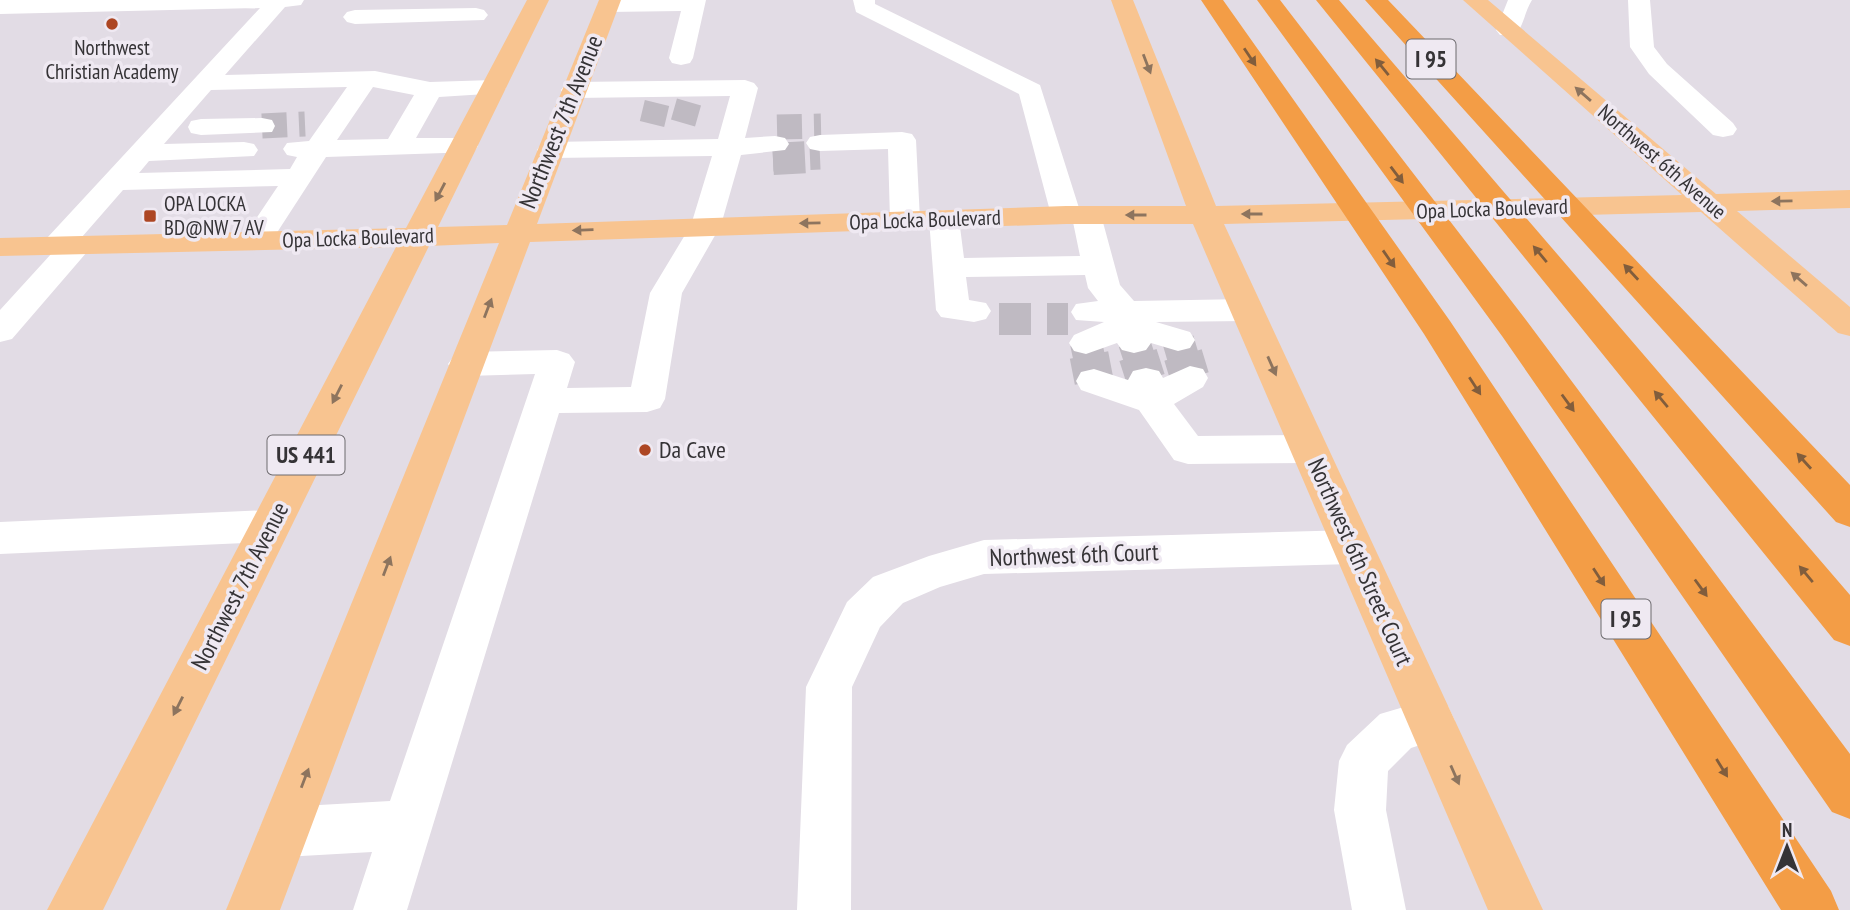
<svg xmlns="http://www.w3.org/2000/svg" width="1850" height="910" font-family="'PT Sans Narrow',sans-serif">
  <rect width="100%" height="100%" fill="#e2dce5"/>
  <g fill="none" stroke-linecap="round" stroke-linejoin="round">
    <path stroke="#bfbac2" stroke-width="25" stroke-dasharray="25 12" stroke-linecap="butt" d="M 683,123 L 689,102
      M 652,124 L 657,103
      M 262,126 L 305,124
      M 777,127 L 821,126
      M 773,159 L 820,157"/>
    <path stroke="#bfbac2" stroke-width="32" stroke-dasharray="32 16" stroke-linecap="butt" d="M 773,159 L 811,157
      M 999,319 L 1068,319
      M 1178,340 L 1183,357
      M 1134,342 L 1139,357
      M 1086,343 L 1089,357"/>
    <path stroke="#bfbac2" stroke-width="39" stroke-dasharray="39 19" stroke-linecap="butt" d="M 1089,355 L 1094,381
      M 1138,355 L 1146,380
      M 1183,355 L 1190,378"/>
    <path fill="#fff" fill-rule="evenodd" d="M 0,0 L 304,0 L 301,5 L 285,7 L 225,75 L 375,71 L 430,82 L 493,80 L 502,83 L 506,88 L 502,93 L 439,97 L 416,138 L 464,138 L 474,140 L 478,146 L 474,152 L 326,157 L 267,248 L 256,250 L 245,248 L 241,241 L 278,186 L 123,190 L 82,237 L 87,238 L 92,245 L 87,252 L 12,339 L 0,342 L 0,310 L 52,253 L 47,252 L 42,245 L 47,238 L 260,8 L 0,14 ZM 347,87 L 309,141 L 287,143 L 283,149 L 287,155 L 297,157 L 290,169 L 139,173 L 149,161 L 254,156 L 258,150 L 254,144 L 244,142 L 164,144 L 211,90 ZM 373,87 L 414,95 L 388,139 L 337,140 Z
      M 601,0 L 706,0 L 693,58 L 690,63 L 681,65 L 672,63 L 669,58 L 681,11 L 608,12 L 600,10 L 597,5 Z
      M 853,0 L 875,0 L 875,4 L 1040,85 L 1079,208 L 1086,206 L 1097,209 L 1101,215 L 1120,285 L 1134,301 L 1246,299 L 1258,303 L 1263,310 L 1258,317 L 1246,321 L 1156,322 L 1190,332 L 1195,340 L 1190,348 L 1178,351 L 1151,343 L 1146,350 L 1134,353 L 1122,350 L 1117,343 L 1086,354 L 1074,351 L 1069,343 L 1074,335 L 1104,322 L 1076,320 L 1071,312 L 1076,304 L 1098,301 L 1088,288 L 1085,275 L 966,277 L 969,300 L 986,303 L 991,311 L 986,319 L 974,322 L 941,317 L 936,310 L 929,219 L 933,213 L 944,210 L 955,213 L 959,219 L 964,258 L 1080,256 L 1073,222 L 1055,221 L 1051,215 L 1019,94 L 856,12 Z
      M 1508,0 L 1532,0 C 1525,11 1524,24 1516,35 L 1500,35 L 1496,30 Z
      M 1628,0 L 1650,0 L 1654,47 L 1667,64 L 1733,123 L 1737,129 L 1733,135 L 1723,137 L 1713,135 L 1649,74 L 1630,47 Z
      M 476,8 L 484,10 L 488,15 L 484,20 L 355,24 L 347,22 L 343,17 L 347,12 L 355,10 Z
      M 745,80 L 754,83 L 758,88 L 745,138 L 775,136 L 785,138 L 789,144 L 785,150 L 741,155 L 721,225 L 682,293 L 665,399 L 660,408 L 647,412 L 559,413 L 407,910 L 353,910 L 372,852 L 284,857 L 266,850 L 258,832 L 266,814 L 284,807 L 390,801 L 535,374 L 466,376 L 454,372 L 448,364 L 454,356 L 466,352 L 557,350 L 569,354 L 575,362 L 567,388 L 631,387 L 650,293 L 691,225 L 712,156 L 551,158 L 541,156 L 537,150 L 541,144 L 551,142 L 718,139 L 730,96 L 574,98 L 565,95 L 561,90 L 565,85 L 574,82 Z
      M 262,118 L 272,120 L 275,126 L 272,132 L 201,135 L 191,133 L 188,127 L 191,121 L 201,119 Z
      M 902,132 L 912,134 L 916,140 L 920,220 L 916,226 L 905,229 L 894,226 L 890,220 L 888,149 L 820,151 L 810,149 L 806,143 L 810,137 L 820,135 Z
      M 1190,366 L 1203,369 L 1208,378 L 1203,387 L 1174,404 L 1198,436 L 1309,435 L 1323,439 L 1328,449 L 1323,459 L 1309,463 L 1188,464 L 1174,460 L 1139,410 L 1081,390 L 1076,381 L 1081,372 L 1094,369 L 1128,380 L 1133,371 L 1146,368 L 1159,371 L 1163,378 Z
      M 270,510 L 284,515 L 291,526 L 284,537 L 270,542 L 0,554 L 0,522 Z
      M 1352,530 L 1367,535 L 1373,547 L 1367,559 L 1352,564 L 984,574 L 940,587 L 903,603 L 880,627 L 852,687 L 851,910 L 797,910 L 806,687 L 847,602 L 873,577 L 929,556 L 984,540 Z
      M 1431,699 L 1448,706 L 1455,721 L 1448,736 L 1411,748 L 1388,771 L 1386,810 L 1406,910 L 1352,910 L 1334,810 L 1339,761 L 1347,745 L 1380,714 Z"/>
    <path fill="#f8c490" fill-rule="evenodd" d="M 527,0 L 549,0 L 438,227 L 507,225 L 599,0 L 621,0 L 537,224 L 1066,206 L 1186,206 L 1111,0 L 1133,0 L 1216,206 L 1682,195 L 1463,0 L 1488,0 L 1716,194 L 1850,190 L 1850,208 L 1737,211 L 1850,307 L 1850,336 L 1838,333 L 1701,212 L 1224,224 L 1543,910 L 1488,910 L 1193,224 L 1066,224 L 530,242 L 280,910 L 226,910 L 499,243 L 429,246 L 103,910 L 47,910 L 396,247 L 0,256 L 0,238 L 406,228 Z"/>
    <path fill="#f39d46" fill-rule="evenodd" d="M 1201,0 L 1223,0 L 1450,321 L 1831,891 L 1839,910 L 1781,910 L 1424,334 Z
      M 1257,0 L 1280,0 L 1526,320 L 1850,754 L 1850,819 L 1832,812 L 1502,336 Z
      M 1316,0 L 1339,0 L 1850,595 L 1850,646 L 1834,640 Z
      M 1365,0 L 1388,0 L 1850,485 L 1850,527 L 1836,522 Z"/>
  </g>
  <defs><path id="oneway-solid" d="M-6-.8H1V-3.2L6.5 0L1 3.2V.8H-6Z" transform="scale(1.75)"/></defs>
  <g fill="#815d3c">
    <use href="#oneway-solid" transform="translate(1250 57) rotate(56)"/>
    <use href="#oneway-solid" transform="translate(1382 67) rotate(-129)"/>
    <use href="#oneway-solid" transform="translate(1397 175) rotate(53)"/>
    <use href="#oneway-solid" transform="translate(1540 254) rotate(-130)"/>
    <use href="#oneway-solid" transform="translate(1389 259) rotate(55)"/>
    <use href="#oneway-solid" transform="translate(1631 272) rotate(-133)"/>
    <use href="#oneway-solid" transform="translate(1475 386) rotate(57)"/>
    <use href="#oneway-solid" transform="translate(1661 399) rotate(-130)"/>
    <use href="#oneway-solid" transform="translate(1568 403) rotate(54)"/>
    <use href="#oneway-solid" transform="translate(1804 461) rotate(-132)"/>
    <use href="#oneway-solid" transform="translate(1806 574) rotate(-130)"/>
    <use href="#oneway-solid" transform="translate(1599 577) rotate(57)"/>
    <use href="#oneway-solid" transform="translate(1701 588) rotate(54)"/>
    <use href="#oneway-solid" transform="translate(1722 768) rotate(58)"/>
  </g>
  <g fill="#8d745e">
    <use href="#oneway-solid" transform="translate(1147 64) rotate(69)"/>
    <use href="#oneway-solid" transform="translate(1583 94) rotate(-139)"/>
    <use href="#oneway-solid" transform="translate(440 192) rotate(118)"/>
    <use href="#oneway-solid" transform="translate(1782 201) rotate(179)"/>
    <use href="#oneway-solid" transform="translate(1252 214) rotate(-180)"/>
    <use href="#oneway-solid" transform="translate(1136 215) rotate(180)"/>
    <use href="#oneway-solid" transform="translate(810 223) rotate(179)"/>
    <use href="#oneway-solid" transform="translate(583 230) rotate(178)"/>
    <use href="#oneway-solid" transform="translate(1799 279) rotate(-139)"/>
    <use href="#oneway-solid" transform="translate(488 308) rotate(-69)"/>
    <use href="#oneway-solid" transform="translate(1272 366) rotate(66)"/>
    <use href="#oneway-solid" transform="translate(337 394) rotate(117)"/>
    <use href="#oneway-solid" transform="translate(387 566) rotate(-69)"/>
    <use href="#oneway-solid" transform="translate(178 706) rotate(117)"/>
    <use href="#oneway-solid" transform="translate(1455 775) rotate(66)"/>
    <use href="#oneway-solid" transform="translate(305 778) rotate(-69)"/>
  </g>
  <g fill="#ad4623" stroke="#efe9f2" stroke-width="2.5">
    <circle cx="112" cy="24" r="7"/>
    <rect x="143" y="209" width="14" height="14" rx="3.5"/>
    <circle cx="645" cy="450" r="7"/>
  </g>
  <g text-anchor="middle" stroke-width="7" stroke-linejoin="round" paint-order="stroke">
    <g font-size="21" fill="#353336" stroke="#efe9f2">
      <text x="112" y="55">Northwest<tspan x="112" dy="24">Christian Academy</tspan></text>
      <text x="164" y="211" text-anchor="start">OPA LOCKA<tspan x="164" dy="24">BD@NW 7 AV</tspan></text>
    </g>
    <g font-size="21" fill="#353336" stroke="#efe9f2">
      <text transform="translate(1662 162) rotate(41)" y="7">Northwest 6th Avenue</text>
      <text transform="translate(1492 209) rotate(-2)" y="7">Opa Locka Boulevard</text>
      <text transform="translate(925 220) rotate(-2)" y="7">Opa Locka Boulevard</text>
      <text transform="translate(358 238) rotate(-2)" y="7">Opa Locka Boulevard</text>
    </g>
    <g fill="#efe9f2" stroke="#6d6a6e" stroke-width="2">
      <rect x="1406.5" y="39.5" width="49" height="39" rx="5"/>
      <rect x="267.5" y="435.5" width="77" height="39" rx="5"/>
      <rect x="1601.5" y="599.5" width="49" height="39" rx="5"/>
    </g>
    <g font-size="23" font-weight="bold" fill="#353336">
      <text x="1431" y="67">I 95</text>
      <text x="306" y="463">US 441</text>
      <text x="1626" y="627">I 95</text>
    </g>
    <g font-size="24" fill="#353336" stroke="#efe9f2">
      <text transform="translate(561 122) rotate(-68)" y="8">Northwest 7th Avenue</text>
      <text transform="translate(1074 555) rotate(-2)" y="8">Northwest 6th Court</text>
      <text transform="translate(1360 562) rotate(66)" y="8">Northwest 6th Street Court</text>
      <text transform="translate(240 586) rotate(-63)" y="8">Northwest 7th Avenue</text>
    </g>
    <g font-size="24" fill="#353336" stroke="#efe9f2" text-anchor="start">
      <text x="659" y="458">Da Cave</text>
    </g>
  </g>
  <g transform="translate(1787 847)" stroke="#efe9f2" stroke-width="5" paint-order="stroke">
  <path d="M0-5L12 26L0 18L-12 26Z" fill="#353336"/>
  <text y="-10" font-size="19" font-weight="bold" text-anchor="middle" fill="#353336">N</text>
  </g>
</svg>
